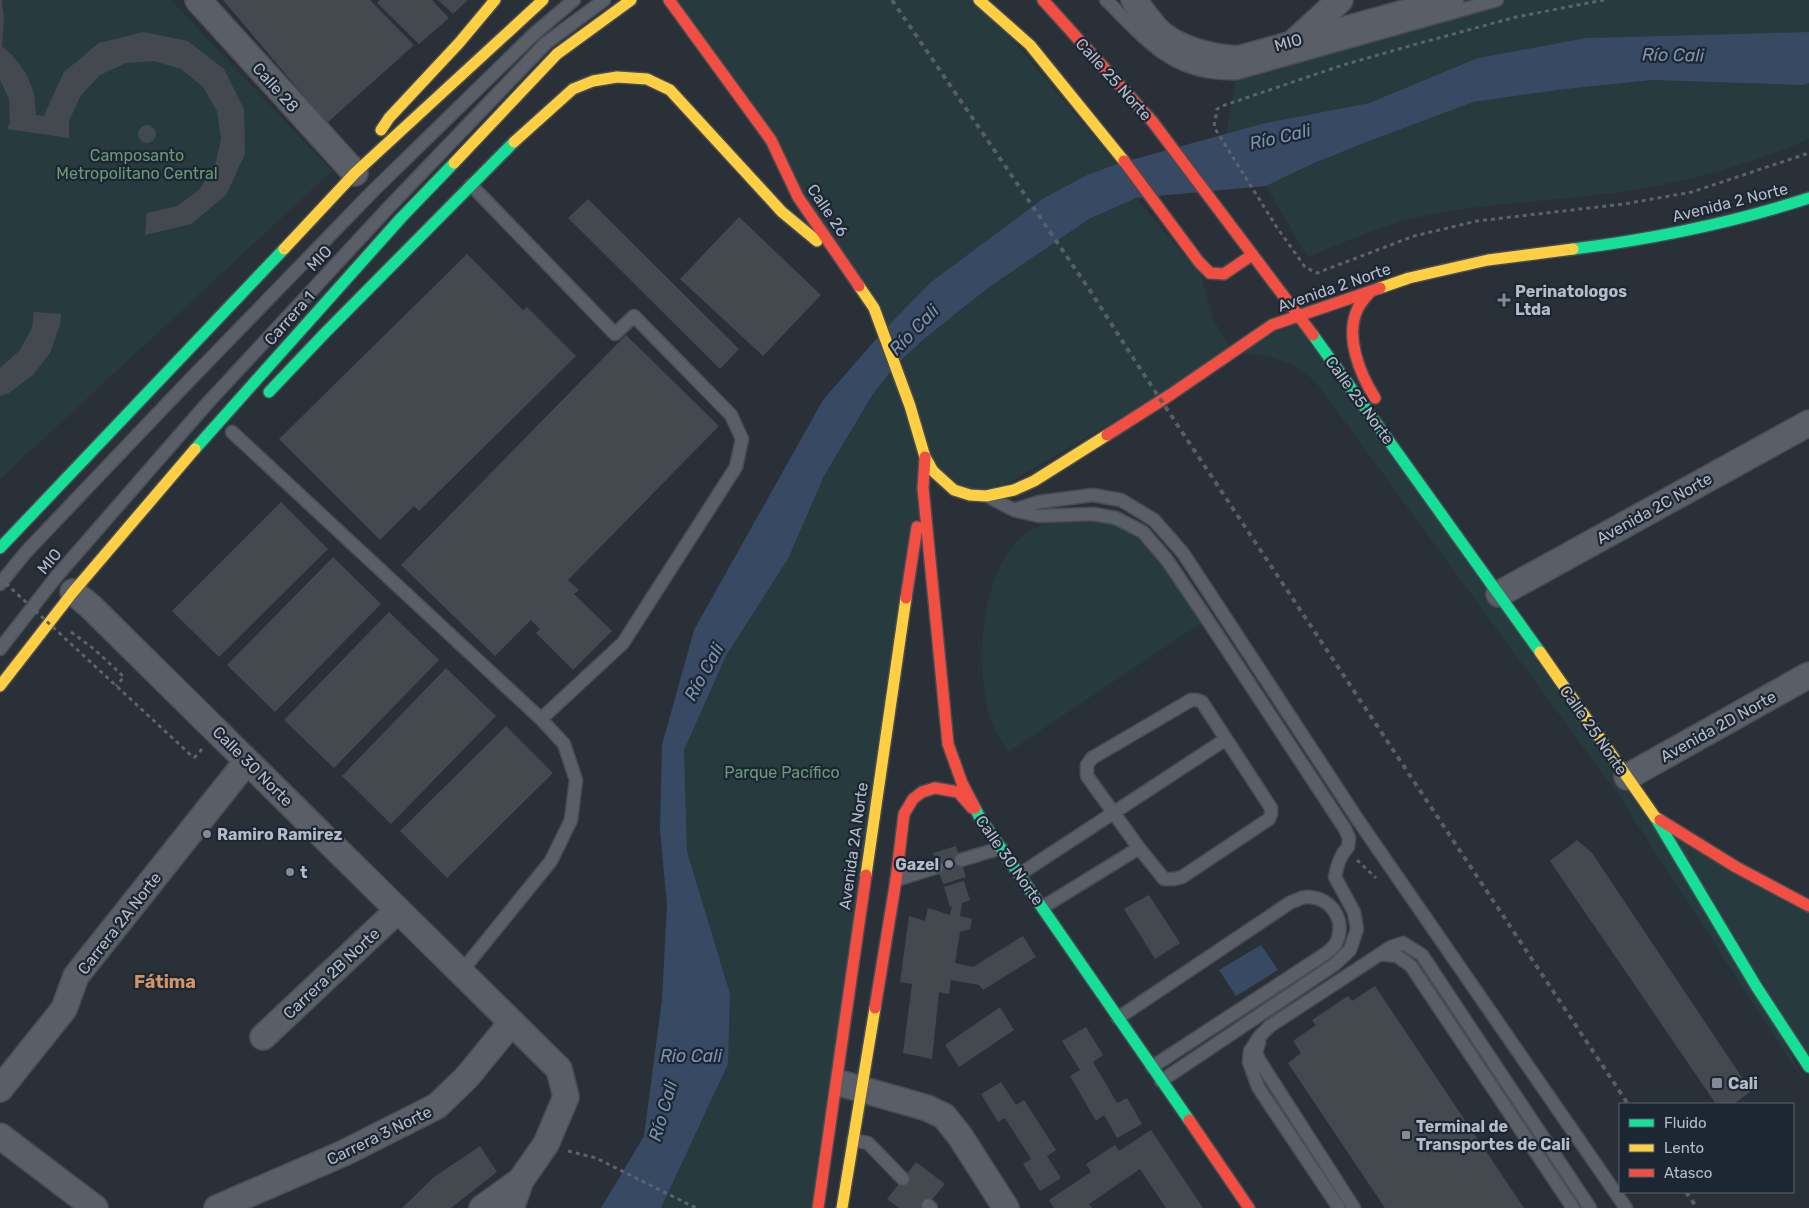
<svg xmlns="http://www.w3.org/2000/svg" width="1809" height="1208" font-family="Rubik,sans-serif">
  <rect width="100%" height="100%" fill="#2a3038"/>
  <path fill="#273a3e" d="M 0,0 L 171,0 L 332,171 L 0,479 Z
    M 672,0 L 979,0 L 1117,164 L 1087,175 L 1044,198 L 931,282 L 884,330 Z
    M 1497,0 L 1809,0 L 1809,32 L 1586,38 L 1478,58 L 1369,103 L 1261,124 L 1226,134 L 1237,73 Z
    M 1652,80 L 1803,85 L 1809,83 L 1809,139 C 1749,165 1685,183 1620,192 C 1549,202 1477,203 1407,220 C 1373,229 1340,244 1308,257 L 1266,186 L 1312,164 L 1369,141 L 1473,102 L 1566,89 Z
    M 1136,198 L 1201,275 L 1213,319 L 1233,352 L 1298,315 L 1655,817 L 1809,906 L 1809,1067 L 1759,992 L 1806,1085 L 1619,796 L 1315,381 L 1293,364 L 1265,356 L 1233,352 L 986,496 L 933,471 L 818,1208 L 661,1208 L 728,1064 L 730,994 L 687,851 L 684,750 L 727,654 L 788,559 L 824,476 L 873,394 L 895,367 L 924,339 L 988,288 L 1089,219 Z
    M 1093,514 L 1143,532 L 1207,619 L 1008,752 C 1001,740 993,728 989,715 C 975,665 980,569 1024,535 C 1044,520 1068,518 1093,514 Z"/>
  <path fill="#384963" d="M 1809,32 L 1809,83 L 1803,85 L 1652,80 L 1566,89 L 1473,102 L 1369,141 L 1312,164 L 1266,186 L 1136,198 L 1089,219 L 988,288 L 924,339 L 895,366 L 873,394 L 824,476 L 788,559 L 727,654 L 684,750 L 687,851 L 730,994 L 728,1064 L 661,1208 L 601,1208 L 644,1136 L 662,1000 L 667,905 L 660,830 L 662,745 L 694,630 L 823,400 L 884,330 L 931,282 L 1044,198 L 1087,175 L 1117,164 L 1261,124 L 1369,103 L 1478,58 L 1586,38 Z
    M 1261,945 L 1278,970 L 1236,996 L 1219,970 Z"/>
  <path fill="#444950" d="M 0,0 L 2,0 L 4,20 L 2,46 L 12,55 L 26,73 L 34,93 L 36,115 L 45,116 L 45,113 L 64,72 L 99,43 L 143,32 L 188,41 L 224,69 L 244,109 L 245,154 L 226,195 L 191,224 L 145,235 L 147,213 L 177,206 L 199,190 L 215,166 L 221,139 L 217,111 L 203,87 L 181,69 L 154,61 L 126,63 L 100,75 L 81,95 L 69,121 L 69,138 L 7,129 L 10,123 L 9,99 L 0,80 Z
    M 223,0 L 370,0 L 414,45 L 327,123 Z
    M 380,0 L 432,0 L 449,18 L 419,44 L 377,3 Z
    M 438,0 L 468,0 L 453,14 Z
    M138 134a9 9 0 1 1 18 0a9 9 0 1 1-18 0Z
    M 588,199 L 739,349 L 720,369 L 568,218 Z
    M 739,217 L 821,295 L 763,356 L 680,279 Z
    M 467,254 L 523,310 L 527,307 L 576,356 L 419,511 L 414,506 L 380,540 L 279,439 Z
    M 34,312 L 61,314 L 60,325 L 50,353 L 33,375 L 9,393 L 0,396 L 0,368 L 20,350 L 32,328 Z
    M 626,335 L 719,426 L 568,580 L 579,590 L 574,594 L 612,631 L 573,670 L 536,633 L 540,629 L 531,620 L 495,656 L 401,565 Z
    M 281,502 L 328,549 L 219,657 L 172,611 Z
    M 333,557 L 381,604 L 275,712 L 227,665 Z
    M 389,612 L 439,660 L 334,768 L 284,720 Z
    M 446,668 L 496,716 L 391,824 L 342,776 Z
    M 506,726 L 553,773 L 447,878 L 400,831 Z
    M 1577,840 L 1592,853 L 1751,1091 L 1734,1104 L 1716,1104 L 1550,861 Z
    M 956,846 L 966,877 L 943,884 L 933,853 Z
    M 964,881 L 970,900 L 962,903 L 960,916 L 972,919 L 970,929 L 960,932 L 955,963 L 973,967 L 1023,936 L 1036,957 L 983,990 L 979,985 L 951,980 L 949,994 L 939,992 L 932,1059 L 903,1053 L 912,984 L 900,982 L 909,916 L 925,921 L 928,908 L 950,915 L 952,906 L 950,907 L 944,887 Z
    M 1149,895 L 1180,943 L 1155,959 L 1124,909 Z
    M 1375,986 L 1524,1208 L 1385,1208 L 1288,1063 L 1301,1053 L 1293,1041 L 1316,1025 L 1312,1020 L 1348,996 L 1352,1001 Z
    M 1000,1007 L 1014,1030 L 959,1067 L 945,1045 Z
    M 1086,1027 L 1103,1055 L 1093,1062 L 1117,1103 L 1127,1098 L 1142,1124 L 1117,1138 L 1104,1115 L 1096,1121 L 1070,1076 L 1080,1070 L 1062,1041 Z
    M 1001,1082 L 1016,1105 L 1024,1100 L 1056,1150 L 1047,1156 L 1061,1178 L 1040,1191 L 1023,1164 L 1031,1159 L 1005,1118 L 998,1122 L 981,1094 Z
    M 1151,1130 L 1203,1208 L 1166,1208 L 1140,1169 L 1089,1204 L 1092,1208 L 1054,1208 L 1049,1200 L 1091,1172 L 1086,1164 L 1115,1145 L 1119,1151 Z
    M 480,1146 L 497,1172 L 484,1182 L 451,1208 L 402,1208 L 434,1177 Z
    M 916,1162 L 945,1184 L 925,1208 L 899,1208 L 887,1199 Z"/>
  <g fill="none" stroke-linecap="round" stroke-linejoin="round">
    <g stroke="#484c53" stroke-width="15">
      <path id="lane" d="M 1106,0 C 1148,41 1173,76 1237,73 L 1497,0
        M 471,185 L 615,334 L 634,316 L 731,415 L 742,439 L 736,467 L 623,643 L 541,719
        M 232,432 L 541,719 L 564,744 L 576,780 L 571,820 L 551,861 L 461,972
        M 991,498 L 1014,510 L 1039,502 L 1093,495 L 1121,500 L 1154,520 L 1183,553 L 1358,820 L 1626,1208
        M 1014,510 L 1039,516 L 1093,514 L 1116,518 L 1143,532 L 1167,560 L 1207,619 L 1345,829 L 1349,838 L 1348,847 C 1340,855 1337,865 1335,877 L 1354,912 L 1357,929 L 1350,950 L 1334,965 L 1161,1081
        M 0,584 L 26,552 L 182,388 L 373,191 L 535,33 L 574,0
        M 0,649 L 56,577 L 204,407 L 389,207 L 546,43 L 604,0
        M 1191,700 L 1197,700 L 1202,702 L 1271,808 L 1271,814 L 1269,819 L 1182,877 L 1174,879 L 1164,879 L 1139,848 L 1087,776 L 1087,765 L 1092,758 Z
        M 961,860 L 1001,848
        M 1020,874 L 1226,739
        M 896,880 L 937,867
        M 1043,907 L 1139,848
        M 1380,954 L 1397,956 L 1411,966 L 1573,1208
        M 1118,1018 L 1291,902 C 1296,901 1301,897 1306,897 C 1331,896 1347,921 1336,943 C 1334,947 1329,951 1325,954 L 1152,1067
        M 1259,1042 L 1256,1052 L 1259,1060 L 1354,1208
        M 853,1140 L 868,1143 L 903,1179
        M 928,1205 L 931,1208
        M 1339,1208 L 1258,1087 L 1249,1062 L 1250,1051 L 1260,1036 L 1270,1026 L 1391,947 L 1403,943 L 1422,955 L 1590,1208"/>
    </g>
    <g stroke="#484c53" stroke-width="28">
      <path id="street" d="M 198,0 L 355,173
        M 1134,0 C 1142,11 1154,29 1164,36 C 1186,52 1212,57 1238,59 L 1451,0
        M 1293,43 L 1340,0
        M 73,592 L 90,606 L 559,1069 L 566,1097 L 546,1144 L 521,1180 L 511,1208
        M 1499,594 L 1809,423
        M 1627,777 L 1809,675
        M 263,1037 L 398,910
        M 843,1084 L 927,1108 L 944,1116 L 960,1136 L 1006,1208
        M 0,1089 L 64,1009 L 76,976 L 247,761
        M 0,1136 L 95,1208
        M 217,1208 L 344,1153 L 437,1106 L 467,1077 L 512,1022
        M 482,1208 L 521,1180"/>
    </g>
    <g stroke="#484c53" stroke-width="14">
      <path id="fast" d="M 1573,249 C 1653,239 1732,223 1809,198
        M 1313,335 L 1540,652
        M 269,392 L 325,333 L 514,142
        M 195,449 L 401,218 L 454,163
        M 0,548 L 284,249
        M 975,808 L 980,818 L 1189,1120
        M 1655,817 L 1756,986 L 1809,1067"/>
    </g>
    <g stroke="#484c53" stroke-width="14">
      <path id="slow" d="M 979,0 L 1030,45 L 1124,161
        M 381,130 L 389,118 L 459,43 L 495,0
        M 514,142 L 573,89 L 593,81 L 617,77 L 647,79 L 670,90 L 782,212 L 817,241
        M 454,163 L 557,54 L 631,0
        M 284,249 L 355,173 L 543,0
        M 859,286 L 874,308 L 910,406 L 925,457 L 933,471 L 954,490 L 970,495 L 986,496 L 1014,490 L 1034,481 L 1107,435
        M 1380,288 L 1409,278 L 1488,260 L 1573,249
        M 1540,652 L 1655,817 L 1660,820
        M 0,686 L 73,592 L 195,449
        M 866,875 L 906,598
        M 842,1208 L 875,1008"/>
    </g>
    <g stroke="#484c53" stroke-width="14">
      <path id="jam" d="M 669,0 L 771,140 L 798,197 L 859,286
        M 1043,0 L 1152,121 L 1313,335
        M 1124,161 L 1199,262 L 1210,273 L 1224,274 L 1252,255
        M 1370,292 C 1366,297 1361,302 1358,308 C 1344,336 1360,374 1375,398
        M 1107,435 L 1170,395 L 1272,325 L 1380,288
        M 925,457 L 923,488 L 948,744 L 962,783 L 975,808
        M 906,598 L 917,527
        M 1660,820 L 1736,867 L 1809,906
        M 875,1008 L 896,880 L 904,814 L 913,799 L 922,792 L 935,788 L 958,792 L 972,808
        M 1189,1120 L 1249,1208
        M 818,1208 L 866,875"/>
    </g>
    <path stroke="#5d636a" stroke-width="3" stroke-dasharray="4 4" stroke-linecap="butt" d="M 1604,0 L 1516,17 L 1413,45 L 1343,65 L 1225,105 L 1217,109 L 1214,127 L 1276,226 L 1305,267 L 1317,273 L 1414,236 L 1477,221 L 1624,204 L 1692,192 L 1809,153
      M 71,632 L 94,649 L 124,677 L 116,686
      M 194,758 L 203,748
      M 1357,860 L 1376,878
      M 568,1151 L 596,1158 L 696,1208"/>
    <use href="#lane" stroke="#5a5e66" stroke-width="12"/>
    <use href="#street" stroke="#5a5e66" stroke-width="25"/>
    <use href="#fast" stroke="#16e098" stroke-width="11"/>
    <use href="#slow" stroke="#ffcf43" stroke-width="11"/>
    <use href="#jam" stroke="#f24e42" stroke-width="11"/>
    <path stroke="#595d64" stroke-width="4" stroke-dasharray="5 5" stroke-linecap="butt" d="M 892,0 L 1091,292 L 1137,364 L 1628,1104
      M 1686,1192 L 1697,1208"/>
    <path stroke="#5d636a" stroke-width="3" stroke-dasharray="4 4" stroke-linecap="butt" d="M 0,578 L 194,758"/>
  </g>
  <g fill="#848b96" stroke="#1d2633" stroke-width="2">
    <path d="M1501.5 292.5h5v5h5v5h-5v5h-5v-5h-5v-5h5z"/>
    <circle cx="207" cy="834" r="5"/>
    <circle cx="949" cy="864" r="5"/>
    <circle cx="290" cy="872" r="5"/>
    <rect x="1711" y="1077" width="12" height="12" rx="2.5"/>
    <rect x="1401" y="1130" width="10" height="10" rx="2.5"/>
  </g>
  <g text-anchor="middle" stroke-width="4.5" stroke-linejoin="round" paint-order="stroke">
    <g font-size="16" fill="#b4bcc9" stroke="#1d2633">
      <text transform="translate(1288 42) rotate(-16)" y="6">MIO</text>
      <text transform="translate(1114 79) rotate(48)" y="6">Calle 25 Norte</text>
      <text transform="translate(276 87) rotate(48)" y="6">Calle 28</text>
      <text transform="translate(1730 202) rotate(-14)" y="6">Avenida 2 Norte</text>
      <text transform="translate(828 210) rotate(56)" y="6">Calle 26</text>
      <text transform="translate(319 258) rotate(-47)" y="6">MIO</text>
      <text transform="translate(1334 287) rotate(-19)" y="6">Avenida 2 Norte</text>
      <text transform="translate(289 318) rotate(-48)" y="6">Carrera 1</text>
      <text transform="translate(1360 400) rotate(54)" y="6">Calle 25 Norte</text>
      <text transform="translate(1654 508) rotate(-29)" y="6">Avenida 2C Norte</text>
      <text transform="translate(49 561) rotate(-50)" y="6">MIO</text>
      <text transform="translate(1718 726) rotate(-29)" y="6">Avenida 2D Norte</text>
      <text transform="translate(1594 730) rotate(55)" y="6">Calle 25 Norte</text>
      <text transform="translate(253 766) rotate(45)" y="6">Calle 30 Norte</text>
      <text transform="translate(853 846) rotate(-82)" y="6">Avenida 2A Norte</text>
      <text transform="translate(1010 860) rotate(55)" y="6">Calle 30 Norte</text>
      <text transform="translate(119 923) rotate(-52)" y="6">Carrera 2A Norte</text>
      <text transform="translate(331 973) rotate(-43)" y="6">Carrera 2B Norte</text>
      <text transform="translate(379 1135) rotate(-26)" y="6">Carrera 3 Norte</text>
    </g>
    <g font-size="16" fill="#6b9a76" stroke="#1d2633">
      <text x="137" y="161">Camposanto<tspan x="137" dy="18">Metropolitano Central</tspan></text>
      <text x="782" y="778">Parque Pacífico</text>
    </g>
    <g font-size="16" font-weight="bold" fill="#b4bcc9" stroke="#1d2633" text-anchor="start">
      <text x="1515" y="297">Perinatologos<tspan x="1515" dy="18">Ltda</tspan></text>
      <text x="217" y="840">Ramiro Ramirez</text>
      <text x="939" y="870" text-anchor="end">Gazel</text>
      <text x="300" y="878">t</text>
      <text x="1728" y="1089">Cali</text>
      <text x="1416" y="1132">Terminal de<tspan x="1416" dy="18">Transportes de Cali</tspan></text>
    </g>
    <g font-size="18" font-style="italic" fill="#7c92b1" stroke="#1d2633">
      <text transform="translate(1673 55) rotate(1)" y="6">Río Cali</text>
      <text transform="translate(1280 137) rotate(-13)" y="6">Río Cali</text>
      <text transform="translate(914 330) rotate(-46)" y="6">Río Cali</text>
      <text transform="translate(704 672) rotate(-61)" y="6">Río Cali</text>
      <text x="691" y="1062">Rio Cali</text>
      <text transform="translate(663 1111) rotate(-74)" y="6">Río Cali</text>
    </g>
    <g font-size="18" font-weight="bold" fill="#d59563" stroke="#1d2633">
      <text x="165" y="988">Fátima</text>
    </g>
  </g>
  <rect x="1619" y="1103" width="175" height="90" fill="#1d2633" stroke="#59626f"/>
  <rect x="1629" y="1119" width="25" height="8" fill="#16e098" stroke="#59626f"/>
  <text x="1664" y="1128" font-size="15" fill="#b4bcc9">Fluido</text>
  <rect x="1629" y="1144" width="25" height="8" fill="#ffcf43" stroke="#59626f"/>
  <text x="1664" y="1153" font-size="15" fill="#b4bcc9">Lento</text>
  <rect x="1629" y="1169" width="25" height="8" fill="#f24e42" stroke="#59626f"/>
  <text x="1664" y="1178" font-size="15" fill="#b4bcc9">Atasco</text>
</svg>
